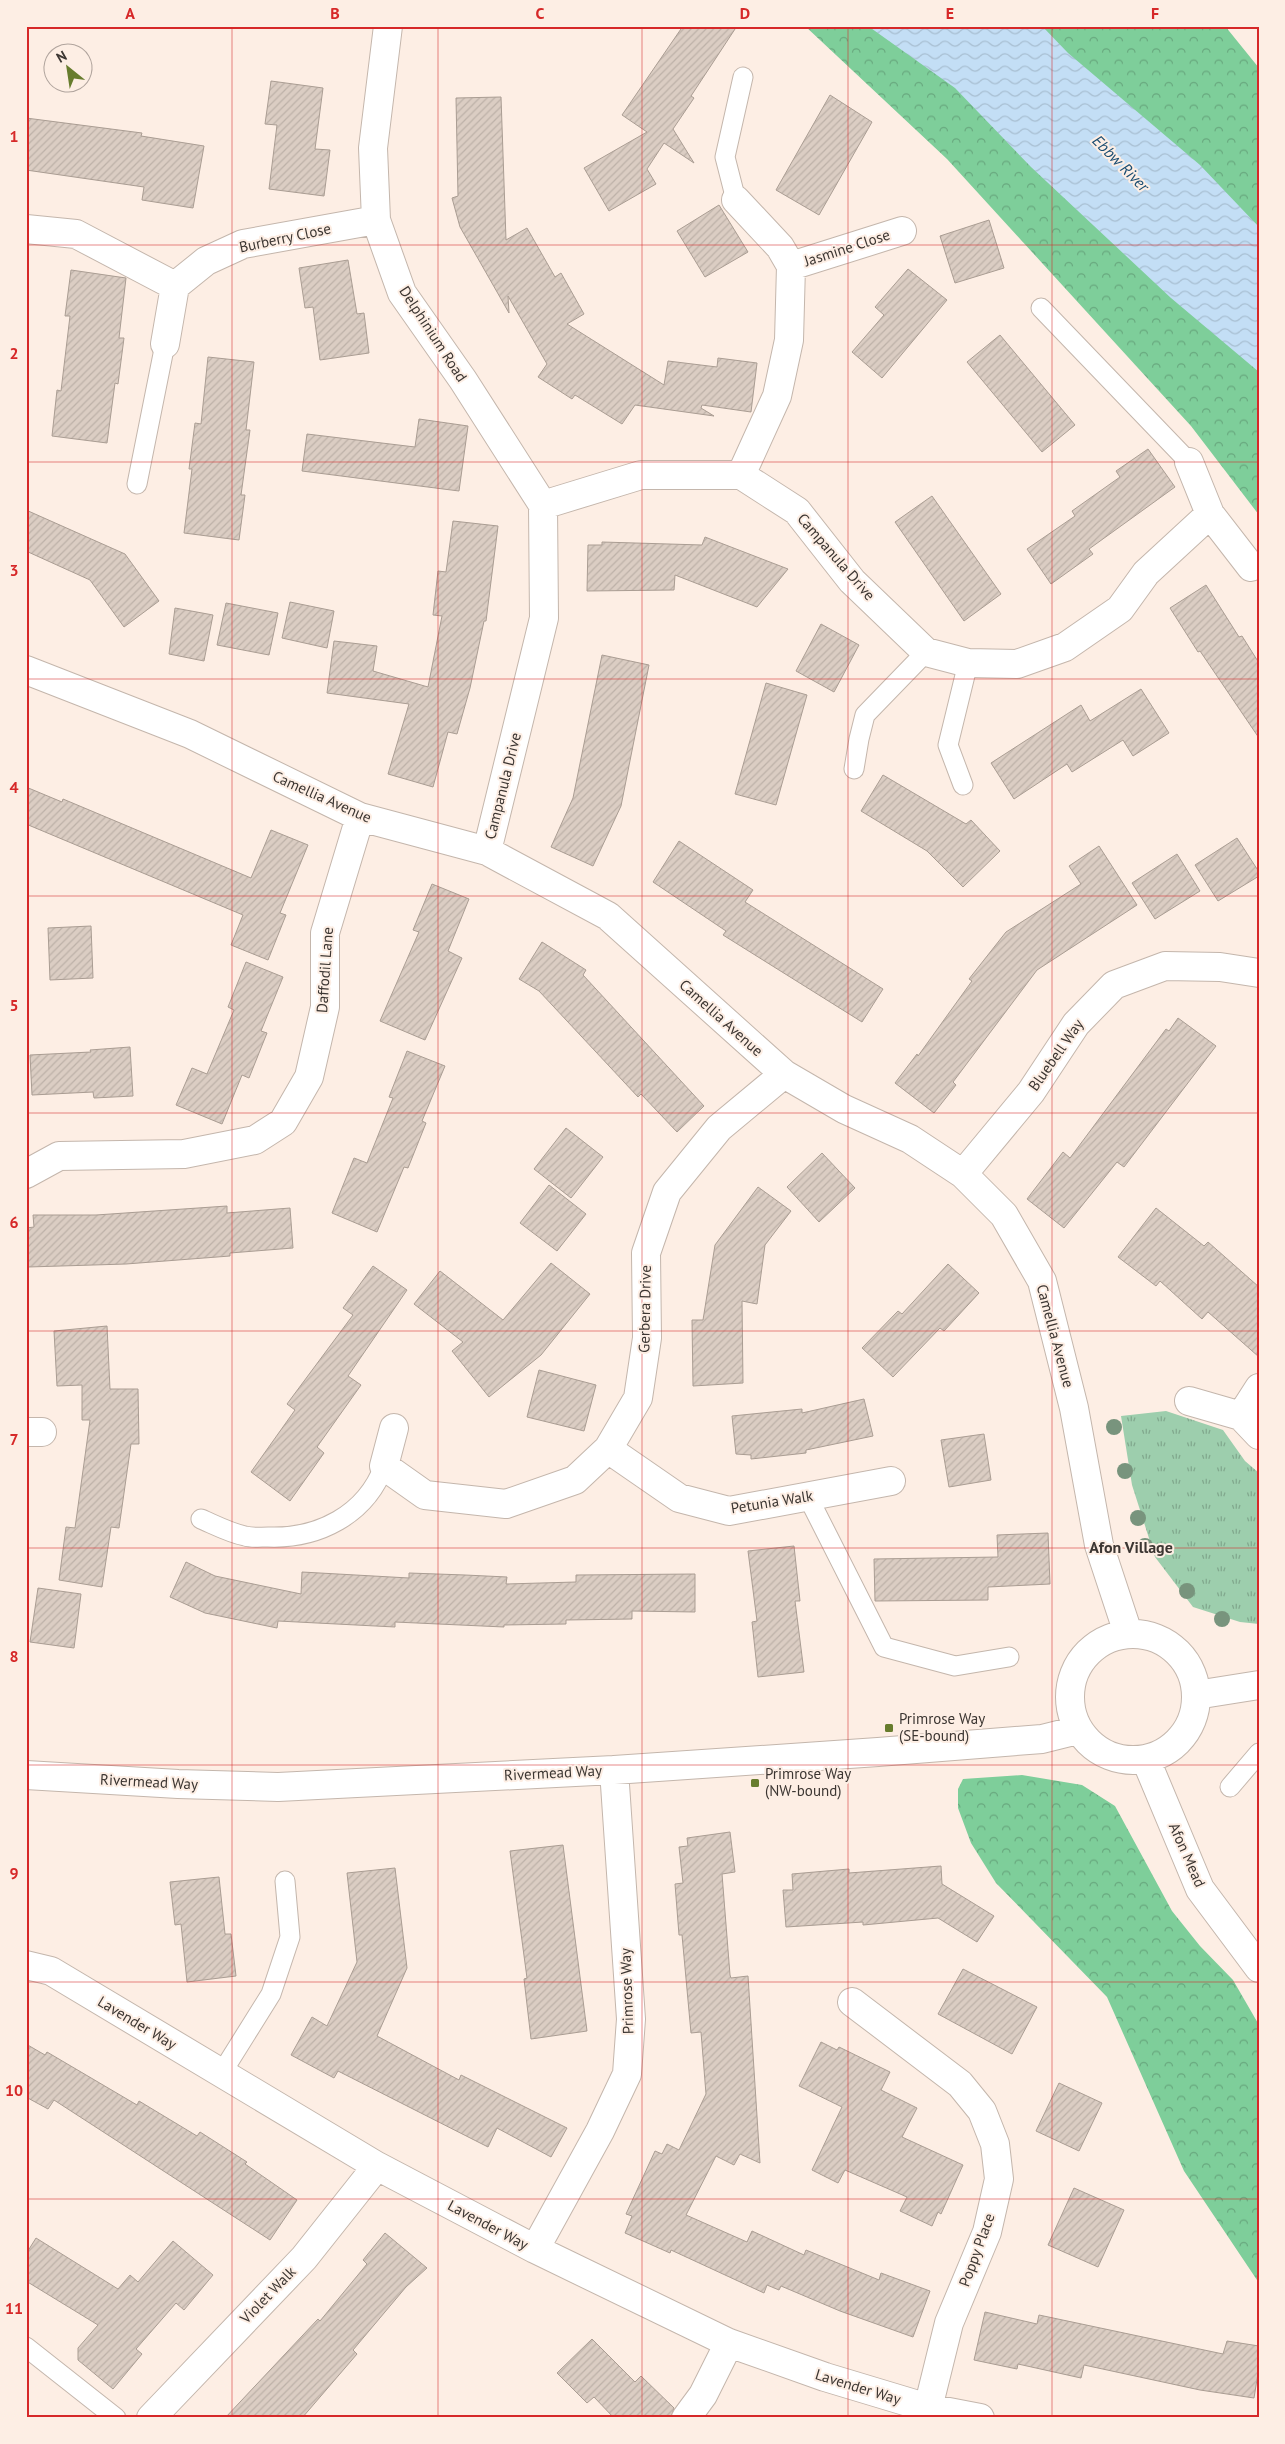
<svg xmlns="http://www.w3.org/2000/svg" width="1285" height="2444" font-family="'PT Sans',sans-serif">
  <defs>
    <pattern id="forest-crowns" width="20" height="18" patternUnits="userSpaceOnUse" patternTransform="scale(1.25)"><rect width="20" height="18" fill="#7ece9a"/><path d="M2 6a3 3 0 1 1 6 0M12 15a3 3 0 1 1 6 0" fill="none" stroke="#68a87e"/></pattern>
    <pattern id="park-tufts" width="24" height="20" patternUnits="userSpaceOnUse" patternTransform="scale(1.25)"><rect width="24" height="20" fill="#9dcead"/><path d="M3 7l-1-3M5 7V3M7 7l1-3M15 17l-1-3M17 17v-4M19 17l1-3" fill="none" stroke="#81a88d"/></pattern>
    <pattern id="water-waves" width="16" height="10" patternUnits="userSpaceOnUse" patternTransform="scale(1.25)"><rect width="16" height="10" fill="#c3def5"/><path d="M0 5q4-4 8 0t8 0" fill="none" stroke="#a8bfd2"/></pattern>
    <pattern id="building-hatch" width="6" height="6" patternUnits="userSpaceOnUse" patternTransform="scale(1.25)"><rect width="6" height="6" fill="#dbcdc3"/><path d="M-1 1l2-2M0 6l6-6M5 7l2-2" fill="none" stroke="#bdb1a8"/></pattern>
  </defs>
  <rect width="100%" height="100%" fill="#fdeee4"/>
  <path fill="url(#forest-crowns)" d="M 805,26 L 1225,26 L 1259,68 L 1259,515 L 1191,426 L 947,159 Z
    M 1022,1775 L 1082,1785 L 1115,1806 L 1172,1911 L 1200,1946 L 1233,1980 L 1259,2025 L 1259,2283 L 1184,2171 L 1107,1997 L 996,1883 L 971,1843 L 958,1808 L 958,1789 L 963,1779 Z"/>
  <path fill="url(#park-tufts)" d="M 1166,1411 L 1223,1430 L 1245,1461 L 1259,1473 L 1259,1624 L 1240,1622 L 1193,1607 L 1155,1557 L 1132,1485 L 1121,1416 Z"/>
  <path fill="url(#water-waves)" d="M 868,26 L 1042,26 L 1068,53 L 1200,165 L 1259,227 L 1259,372 L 1171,298 L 1031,167 L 955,88 Z"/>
  <path fill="url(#building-hatch)" stroke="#aa9d93" d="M 683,26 L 737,26 L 691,96 L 694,98 L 673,129 L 694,163 L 664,143 L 647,169 L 656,184 L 609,211 L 584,168 L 647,132 L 622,115 Z
    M 271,81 L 323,88 L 315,149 L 330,150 L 324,196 L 269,189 L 277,125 L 265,124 Z
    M 830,95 L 872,122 L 819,215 L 776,190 Z
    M 501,97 L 506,240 L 527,228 L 555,277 L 561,273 L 584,314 L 567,324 L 664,385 L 668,361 L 717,367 L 718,358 L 757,363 L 751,412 L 702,405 L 701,408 L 714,416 L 635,405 L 622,424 L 575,395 L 572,399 L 538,377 L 547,364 L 508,296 L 509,313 L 460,227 L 452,198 L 458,196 L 456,98 Z
    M 26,118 L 142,133 L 141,136 L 204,146 L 193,208 L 142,200 L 144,187 L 26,170 Z
    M 719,205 L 748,252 L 705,277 L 677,231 Z
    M 989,220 L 1004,268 L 955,283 L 940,236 Z
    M 348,260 L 357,314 L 364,313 L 369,353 L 320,360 L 313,307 L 305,308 L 299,268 Z
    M 908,269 L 947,300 L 882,378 L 852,352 L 884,315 L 875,307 Z
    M 71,270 L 126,278 L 119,338 L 124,338 L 118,384 L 115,383 L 107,443 L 52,436 L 57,390 L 61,391 L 70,316 L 65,316 Z
    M 1000,335 L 1075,425 L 1042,452 L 967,362 Z
    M 208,357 L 254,362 L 246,430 L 250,430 L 241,495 L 245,495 L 239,540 L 184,533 L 192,469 L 189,469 L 195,423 L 201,424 Z
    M 419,419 L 468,426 L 459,491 L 302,471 L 307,434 L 415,447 Z
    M 1148,449 L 1175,487 L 1089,549 L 1093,554 L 1051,584 L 1027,549 L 1075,516 L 1072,511 L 1120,477 L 1116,471 Z
    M 932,496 L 1001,594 L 964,621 L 895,522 Z
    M 26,510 L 125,554 L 159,601 L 124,627 L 90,580 L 26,551 Z
    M 453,521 L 498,526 L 486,621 L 484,621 L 470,688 L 457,734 L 448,732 L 433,787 L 388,774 L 409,704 L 327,693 L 334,641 L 377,646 L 373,671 L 428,687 L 442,616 L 433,615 L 438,571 L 446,572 Z
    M 705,537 L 788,569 L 757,607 L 675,575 L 674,590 L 587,591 L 588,545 L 602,545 L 602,542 L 702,545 Z
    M 1206,585 L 1239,637 L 1242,636 L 1259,663 L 1259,738 L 1200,651 L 1198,652 L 1170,608 Z
    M 290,602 L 334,611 L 327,648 L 282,638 Z
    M 226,603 L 278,613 L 269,655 L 217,645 Z
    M 175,608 L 213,615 L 204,661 L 169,654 Z
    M 821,624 L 859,645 L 834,692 L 796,671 Z
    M 602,655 L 649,665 L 621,806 L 593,866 L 551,847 L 573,798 Z
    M 766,683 L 807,695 L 776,805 L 735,794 Z
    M 1141,689 L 1169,733 L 1133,756 L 1123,740 L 1072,772 L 1067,764 L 1014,799 L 991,763 L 1081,705 L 1090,721 Z
    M 883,775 L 966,824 L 971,820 L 1000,851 L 963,887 L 927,851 L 861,811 Z
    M 26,787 L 62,802 L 63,799 L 251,878 L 271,830 L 308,845 L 280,913 L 286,915 L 268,960 L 231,945 L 243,915 L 26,824 Z
    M 1237,838 L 1259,872 L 1259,876 L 1218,901 L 1195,865 Z
    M 679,841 L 753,890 L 745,902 L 883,989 L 862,1022 L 723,935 L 726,931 L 653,882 Z
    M 1099,846 L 1137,905 L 1037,970 L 953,1082 L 956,1085 L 934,1113 L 895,1083 L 917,1054 L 918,1056 L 972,981 L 969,979 L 1006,932 L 1081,884 L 1069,866 Z
    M 1177,854 L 1200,891 L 1155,919 L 1132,883 Z
    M 432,884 L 469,899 L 448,951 L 462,958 L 425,1040 L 380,1021 L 419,932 L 413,930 Z
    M 91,926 L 93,978 L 50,980 L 48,928 Z
    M 542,942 L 586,970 L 583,975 L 704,1106 L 677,1132 L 641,1094 L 638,1097 L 539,991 L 519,979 Z
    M 246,962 L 283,977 L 261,1031 L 267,1033 L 249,1078 L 242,1075 L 222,1124 L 176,1105 L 192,1068 L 207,1074 L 234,1010 L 228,1007 Z
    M 1178,1018 L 1216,1046 L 1124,1167 L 1117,1162 L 1064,1228 L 1027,1199 L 1063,1152 L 1070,1158 L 1166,1029 L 1169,1031 Z
    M 130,1047 L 133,1096 L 94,1098 L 93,1092 L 32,1095 L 30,1055 L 91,1052 L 90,1050 Z
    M 407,1051 L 445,1066 L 422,1121 L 426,1123 L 408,1168 L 404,1167 L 377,1232 L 332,1213 L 354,1158 L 367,1163 L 393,1098 L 389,1097 Z
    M 566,1128 L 603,1157 L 571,1198 L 534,1169 Z
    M 822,1153 L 855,1188 L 819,1222 L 787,1187 Z
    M 549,1185 L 586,1214 L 557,1251 L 520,1223 Z
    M 758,1187 L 791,1211 L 765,1245 L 757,1304 L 742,1301 L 743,1383 L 693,1386 L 692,1320 L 703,1320 L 715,1245 Z
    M 227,1206 L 227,1213 L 290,1208 L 293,1248 L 230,1253 L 230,1256 L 126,1264 L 28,1267 L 26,1228 L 34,1227 L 33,1215 L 96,1215 Z
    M 1156,1208 L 1204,1246 L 1208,1242 L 1259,1287 L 1259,1357 L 1208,1312 L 1202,1319 L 1160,1281 L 1156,1286 L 1118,1257 Z
    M 551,1263 L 590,1294 L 541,1355 L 489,1397 L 452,1351 L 463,1342 L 414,1304 L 440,1271 L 503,1320 Z
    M 948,1264 L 979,1293 L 944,1331 L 940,1328 L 893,1377 L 862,1348 L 898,1311 L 902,1314 Z
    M 373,1266 L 407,1290 L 348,1376 L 361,1385 L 317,1447 L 324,1453 L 290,1501 L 251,1472 L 295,1410 L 287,1404 L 353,1315 L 343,1308 Z
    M 107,1326 L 110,1389 L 138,1389 L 139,1444 L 131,1444 L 119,1528 L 111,1527 L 102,1587 L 59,1580 L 66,1527 L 75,1528 L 90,1420 L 82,1420 L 82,1385 L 57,1386 L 54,1331 Z
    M 539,1370 L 596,1385 L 584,1431 L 527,1417 Z
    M 864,1399 L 873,1436 L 806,1450 L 806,1453 L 751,1459 L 751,1455 L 736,1454 L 732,1416 L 802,1409 L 802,1413 Z
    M 984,1434 L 991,1480 L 949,1487 L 941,1440 Z
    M 1048,1533 L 1050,1584 L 988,1587 L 988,1600 L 875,1601 L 874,1559 L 998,1557 L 997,1535 Z
    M 794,1546 L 800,1601 L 795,1601 L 804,1672 L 758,1677 L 752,1622 L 757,1621 L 748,1551 Z
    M 186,1562 L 215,1576 L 301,1594 L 302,1572 L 409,1578 L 409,1573 L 465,1575 L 507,1577 L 506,1584 L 576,1582 L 576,1575 L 695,1574 L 695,1612 L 632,1611 L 632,1619 L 566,1620 L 566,1624 L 504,1625 L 504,1627 L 395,1622 L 395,1627 L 278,1621 L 277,1628 L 205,1613 L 170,1597 Z
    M 38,1588 L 81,1594 L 74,1648 L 30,1642 Z
    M 730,1832 L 735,1872 L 722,1874 L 730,1975 L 731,1978 L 748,1976 L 760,2163 L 740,2154 L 734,2165 L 716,2156 L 686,2215 L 747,2242 L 752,2231 L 804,2255 L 806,2250 L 879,2280 L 881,2273 L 930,2291 L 913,2337 L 840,2311 L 781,2286 L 779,2290 L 767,2285 L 764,2293 L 671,2250 L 670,2253 L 625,2233 L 632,2216 L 626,2214 L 655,2151 L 662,2154 L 667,2144 L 679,2150 L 706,2094 L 701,2032 L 691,2033 L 682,1935 L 679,1935 L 675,1884 L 683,1883 L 679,1847 L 688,1846 L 687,1838 Z
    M 563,1845 L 587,2031 L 531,2039 L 524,1979 L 527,1978 L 510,1851 Z
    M 941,1866 L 942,1884 L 994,1916 L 977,1942 L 938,1918 L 863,1925 L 863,1922 L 786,1927 L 783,1890 L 793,1890 L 792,1874 L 849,1869 L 849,1873 Z
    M 395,1868 L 407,1968 L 377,2036 L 459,2080 L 461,2075 L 567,2128 L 551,2157 L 497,2128 L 488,2147 L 338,2071 L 334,2078 L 291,2055 L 312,2017 L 327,2026 L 357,1962 L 347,1873 Z
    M 219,1877 L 225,1934 L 231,1934 L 236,1976 L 187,1982 L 181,1924 L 175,1925 L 170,1882 Z
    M 963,1969 L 1037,2007 L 1012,2054 L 938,2014 Z
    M 821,2042 L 837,2050 L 839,2047 L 890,2072 L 881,2090 L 917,2108 L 902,2137 L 963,2165 L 941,2214 L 938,2212 L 932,2226 L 900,2211 L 907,2197 L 845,2170 L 838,2183 L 812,2170 L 842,2107 L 799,2086 Z
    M 26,2044 L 45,2055 L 47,2052 L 137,2105 L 139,2101 L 197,2136 L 200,2132 L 247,2162 L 245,2164 L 297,2200 L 270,2240 L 54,2100 L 48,2109 L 26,2097 Z
    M 1059,2083 L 1102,2103 L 1079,2151 L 1036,2131 Z
    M 1074,2188 L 1124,2210 L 1098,2267 L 1048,2245 Z
    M 385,2233 L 427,2268 L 406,2287 L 353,2350 L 357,2354 L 302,2418 L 225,2418 L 318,2319 L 320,2321 L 367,2264 L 363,2260 Z
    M 36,2238 L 118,2289 L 130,2275 L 138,2282 L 173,2241 L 213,2275 L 184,2310 L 176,2303 L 136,2349 L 142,2354 L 113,2389 L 78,2360 L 78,2348 L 98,2325 L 26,2281 L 26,2254 Z
    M 985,2312 L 1037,2324 L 1039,2315 L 1223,2354 L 1227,2341 L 1259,2346 L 1259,2367 L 1254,2398 L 1200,2390 L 1084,2365 L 1081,2378 L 1018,2364 L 1017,2369 L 974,2360 Z
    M 592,2339 L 635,2382 L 641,2376 L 674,2408 L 671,2418 L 614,2418 L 594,2397 L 587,2403 L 557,2373 Z"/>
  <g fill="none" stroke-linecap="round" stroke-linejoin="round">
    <g stroke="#c4b6ac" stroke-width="21">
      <path id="service" d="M 736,200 L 725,157 L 743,77
        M 1041,308 L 1189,462
        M 137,484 L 165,344
        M 854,769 L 859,739 L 865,715 L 926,652
        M 963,785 L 948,745 L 968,663
        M 808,1497 L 884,1647 L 955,1666 L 1009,1657
        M 201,1519 C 215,1525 230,1533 245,1536 C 252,1538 260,1537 268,1537 C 318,1539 366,1515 384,1466
        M 1230,1787 L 1259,1753
        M 221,2074 L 271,1994 L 290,1937 L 285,1881
        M 26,2347 L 116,2418"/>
    </g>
    <g stroke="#c4b6ac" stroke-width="30">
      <path id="minor" d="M 388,26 L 373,148 L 376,220 L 402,293 L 463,380 L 543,505
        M 736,200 L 780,247 L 791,266 L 789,340 L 777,396 L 741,475
        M 26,229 L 76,234 L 175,286
        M 791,266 L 902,231
        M 165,344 L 175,286 L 206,261 L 243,244 L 376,220
        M 1189,462 L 1210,514
        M 26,670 L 190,734 L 360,817 L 487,851 L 608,916 L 784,1074 L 844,1109 L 910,1139 L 963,1174 L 1004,1215 L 1042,1281 L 1074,1408 L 1099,1545 L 1128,1633
        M 487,851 L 544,618 L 543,505 L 641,475 L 741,475 L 797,511 L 852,581 L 926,652 L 968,663 L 1017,664 L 1065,647 L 1120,609 L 1146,573 L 1210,514 L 1251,567
        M 26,1174 L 59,1156 L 184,1154 L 255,1140 L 283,1122 L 309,1077 L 325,1007 L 325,933 L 360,817
        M 963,1174 L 1031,1092 L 1076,1024 L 1114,985 L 1165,966 L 1220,967 L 1259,973
        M 1189,1401 L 1241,1416 L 1259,1435
        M 1241,1416 L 1259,1388
        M 394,1428 L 384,1466 L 425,1495 L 506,1504 L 575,1480 L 608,1449 L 638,1398 L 647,1338 L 646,1253 L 667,1192 L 719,1128 L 784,1074
        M 26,1432 L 42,1432
        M 608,1449 L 679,1498 L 729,1511 L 891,1481
        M1070 1697a63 63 0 1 1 126 0a63 63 0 1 1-126 0Z
        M 1196,1695 L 1259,1685
        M 1146,1760 L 1200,1889 L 1259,1968
        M 26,1775 L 178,1784 L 278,1787 L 614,1770 L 878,1752 L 1042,1739 L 1078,1730
        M 26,1965 L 51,1971 L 377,2166 L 535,2249 L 729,2343 L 825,2377 L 928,2408 L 980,2418
        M 852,2002 L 960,2084 L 982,2111 L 995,2144 L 999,2179 L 987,2232 L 949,2323 L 928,2408
        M 535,2249 L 600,2131 L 627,2074 L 631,2019 L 614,1770
        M 151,2418 L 304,2258 L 377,2166
        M 686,2418 L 703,2395 L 729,2343"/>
    </g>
    <use href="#service" stroke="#fff" stroke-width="19"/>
    <use href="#minor" stroke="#fff" stroke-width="28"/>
  </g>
  <g fill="#78947d">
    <circle cx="1114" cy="1427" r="8"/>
    <circle cx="1125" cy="1471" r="8"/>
    <circle cx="1138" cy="1518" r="8"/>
    <circle cx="1145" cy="1546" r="8"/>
    <circle cx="1187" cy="1591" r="8"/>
    <circle cx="1222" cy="1619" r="8"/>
  </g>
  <path fill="none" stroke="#d62828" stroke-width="1" stroke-opacity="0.55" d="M 232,26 L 232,2418M 438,26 L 438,2418M 642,26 L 642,2418M 848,26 L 848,2418M 1052,26 L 1052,2418M 26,245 L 1259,245M 26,462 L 1259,462M 26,679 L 1259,679M 26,896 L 1259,896M 26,1113 L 1259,1113M 26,1331 L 1259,1331M 26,1548 L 1259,1548M 26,1765 L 1259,1765M 26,1982 L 1259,1982M 26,2199 L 1259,2199"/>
  <g fill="#677c2d" stroke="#fdeee4" stroke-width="2">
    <rect x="884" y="1723" width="10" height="10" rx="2.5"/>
    <rect x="750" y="1778" width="10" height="10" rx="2.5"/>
  </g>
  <g text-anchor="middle" stroke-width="4" stroke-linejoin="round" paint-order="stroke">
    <g font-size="15" fill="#3c3632" stroke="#fdeee4">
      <text transform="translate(285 238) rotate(-12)" y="5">Burberry Close</text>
      <text transform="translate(847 248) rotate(-18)" y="5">Jasmine Close</text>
      <text transform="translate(433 334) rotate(57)" y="5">Delphinium Road</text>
      <text transform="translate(836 557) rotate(49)" y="5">Campanula Drive</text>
      <text transform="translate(503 786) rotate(-76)" y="5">Campanula Drive</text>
      <text transform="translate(322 797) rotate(24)" y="5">Camellia Avenue</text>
      <text transform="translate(325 970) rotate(-86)" y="5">Daffodil Lane</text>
      <text transform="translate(721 1018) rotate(42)" y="5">Camellia Avenue</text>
      <text transform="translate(1056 1055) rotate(-55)" y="5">Bluebell Way</text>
      <text transform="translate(645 1309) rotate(-89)" y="5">Gerbera Drive</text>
      <text transform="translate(1055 1336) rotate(75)" y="5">Camellia Avenue</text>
      <text transform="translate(772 1502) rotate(-9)" y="5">Petunia Walk</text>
      <text transform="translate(553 1773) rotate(-3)" y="5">Rivermead Way</text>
      <text transform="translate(149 1782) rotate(3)" y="5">Rivermead Way</text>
      <text transform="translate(1187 1855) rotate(66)" y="5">Afon Mead</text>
      <text transform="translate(627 1991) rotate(-92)" y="5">Primrose Way</text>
      <text transform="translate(137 2023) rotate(31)" y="5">Lavender Way</text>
      <text transform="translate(488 2225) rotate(28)" y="5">Lavender Way</text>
      <text transform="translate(977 2250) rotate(-70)" y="5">Poppy Place</text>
      <text transform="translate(268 2295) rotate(-46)" y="5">Violet Walk</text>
      <text transform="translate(858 2387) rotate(17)" y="5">Lavender Way</text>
    </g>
    <g font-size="15" fill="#3c3632" stroke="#fdeee4" text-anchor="start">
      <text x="899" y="1724">Primrose Way<tspan x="899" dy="17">(SE-bound)</tspan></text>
      <text x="765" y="1779">Primrose Way<tspan x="765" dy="17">(NW-bound)</tspan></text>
    </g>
    <g font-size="16" font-style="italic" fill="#1a4d72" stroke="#fdeee4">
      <text transform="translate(1121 163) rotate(45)" y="6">Ebbw River</text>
    </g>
    <g font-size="16" font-weight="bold" fill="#3c3632" stroke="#fdeee4">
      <text x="1131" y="1553">Afon Village</text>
    </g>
  </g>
  <rect width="1285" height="2444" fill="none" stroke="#fdeee4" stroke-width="55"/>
  <g transform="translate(68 68) rotate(330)"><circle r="24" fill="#fdeee4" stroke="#b0a49d"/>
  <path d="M0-4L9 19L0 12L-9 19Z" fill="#677c2d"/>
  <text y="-8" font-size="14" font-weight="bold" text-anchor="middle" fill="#3c3632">N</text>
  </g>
  <rect x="28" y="28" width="1230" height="2388" fill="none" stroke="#d62828" stroke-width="2"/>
  <g font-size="16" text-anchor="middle" font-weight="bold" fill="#d62828">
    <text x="130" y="19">A</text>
    <text x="335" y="19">B</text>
    <text x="540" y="19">C</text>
    <text x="745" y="19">D</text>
    <text x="950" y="19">E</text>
    <text x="1155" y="19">F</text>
    <text x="14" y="142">1</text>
    <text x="14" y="359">2</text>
    <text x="14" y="576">3</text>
    <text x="14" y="793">4</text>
    <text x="14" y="1011">5</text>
    <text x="14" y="1228">6</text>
    <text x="14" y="1445">7</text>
    <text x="14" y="1662">8</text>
    <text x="14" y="1879">9</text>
    <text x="14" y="2096">10</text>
    <text x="14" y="2314">11</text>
  </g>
</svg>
